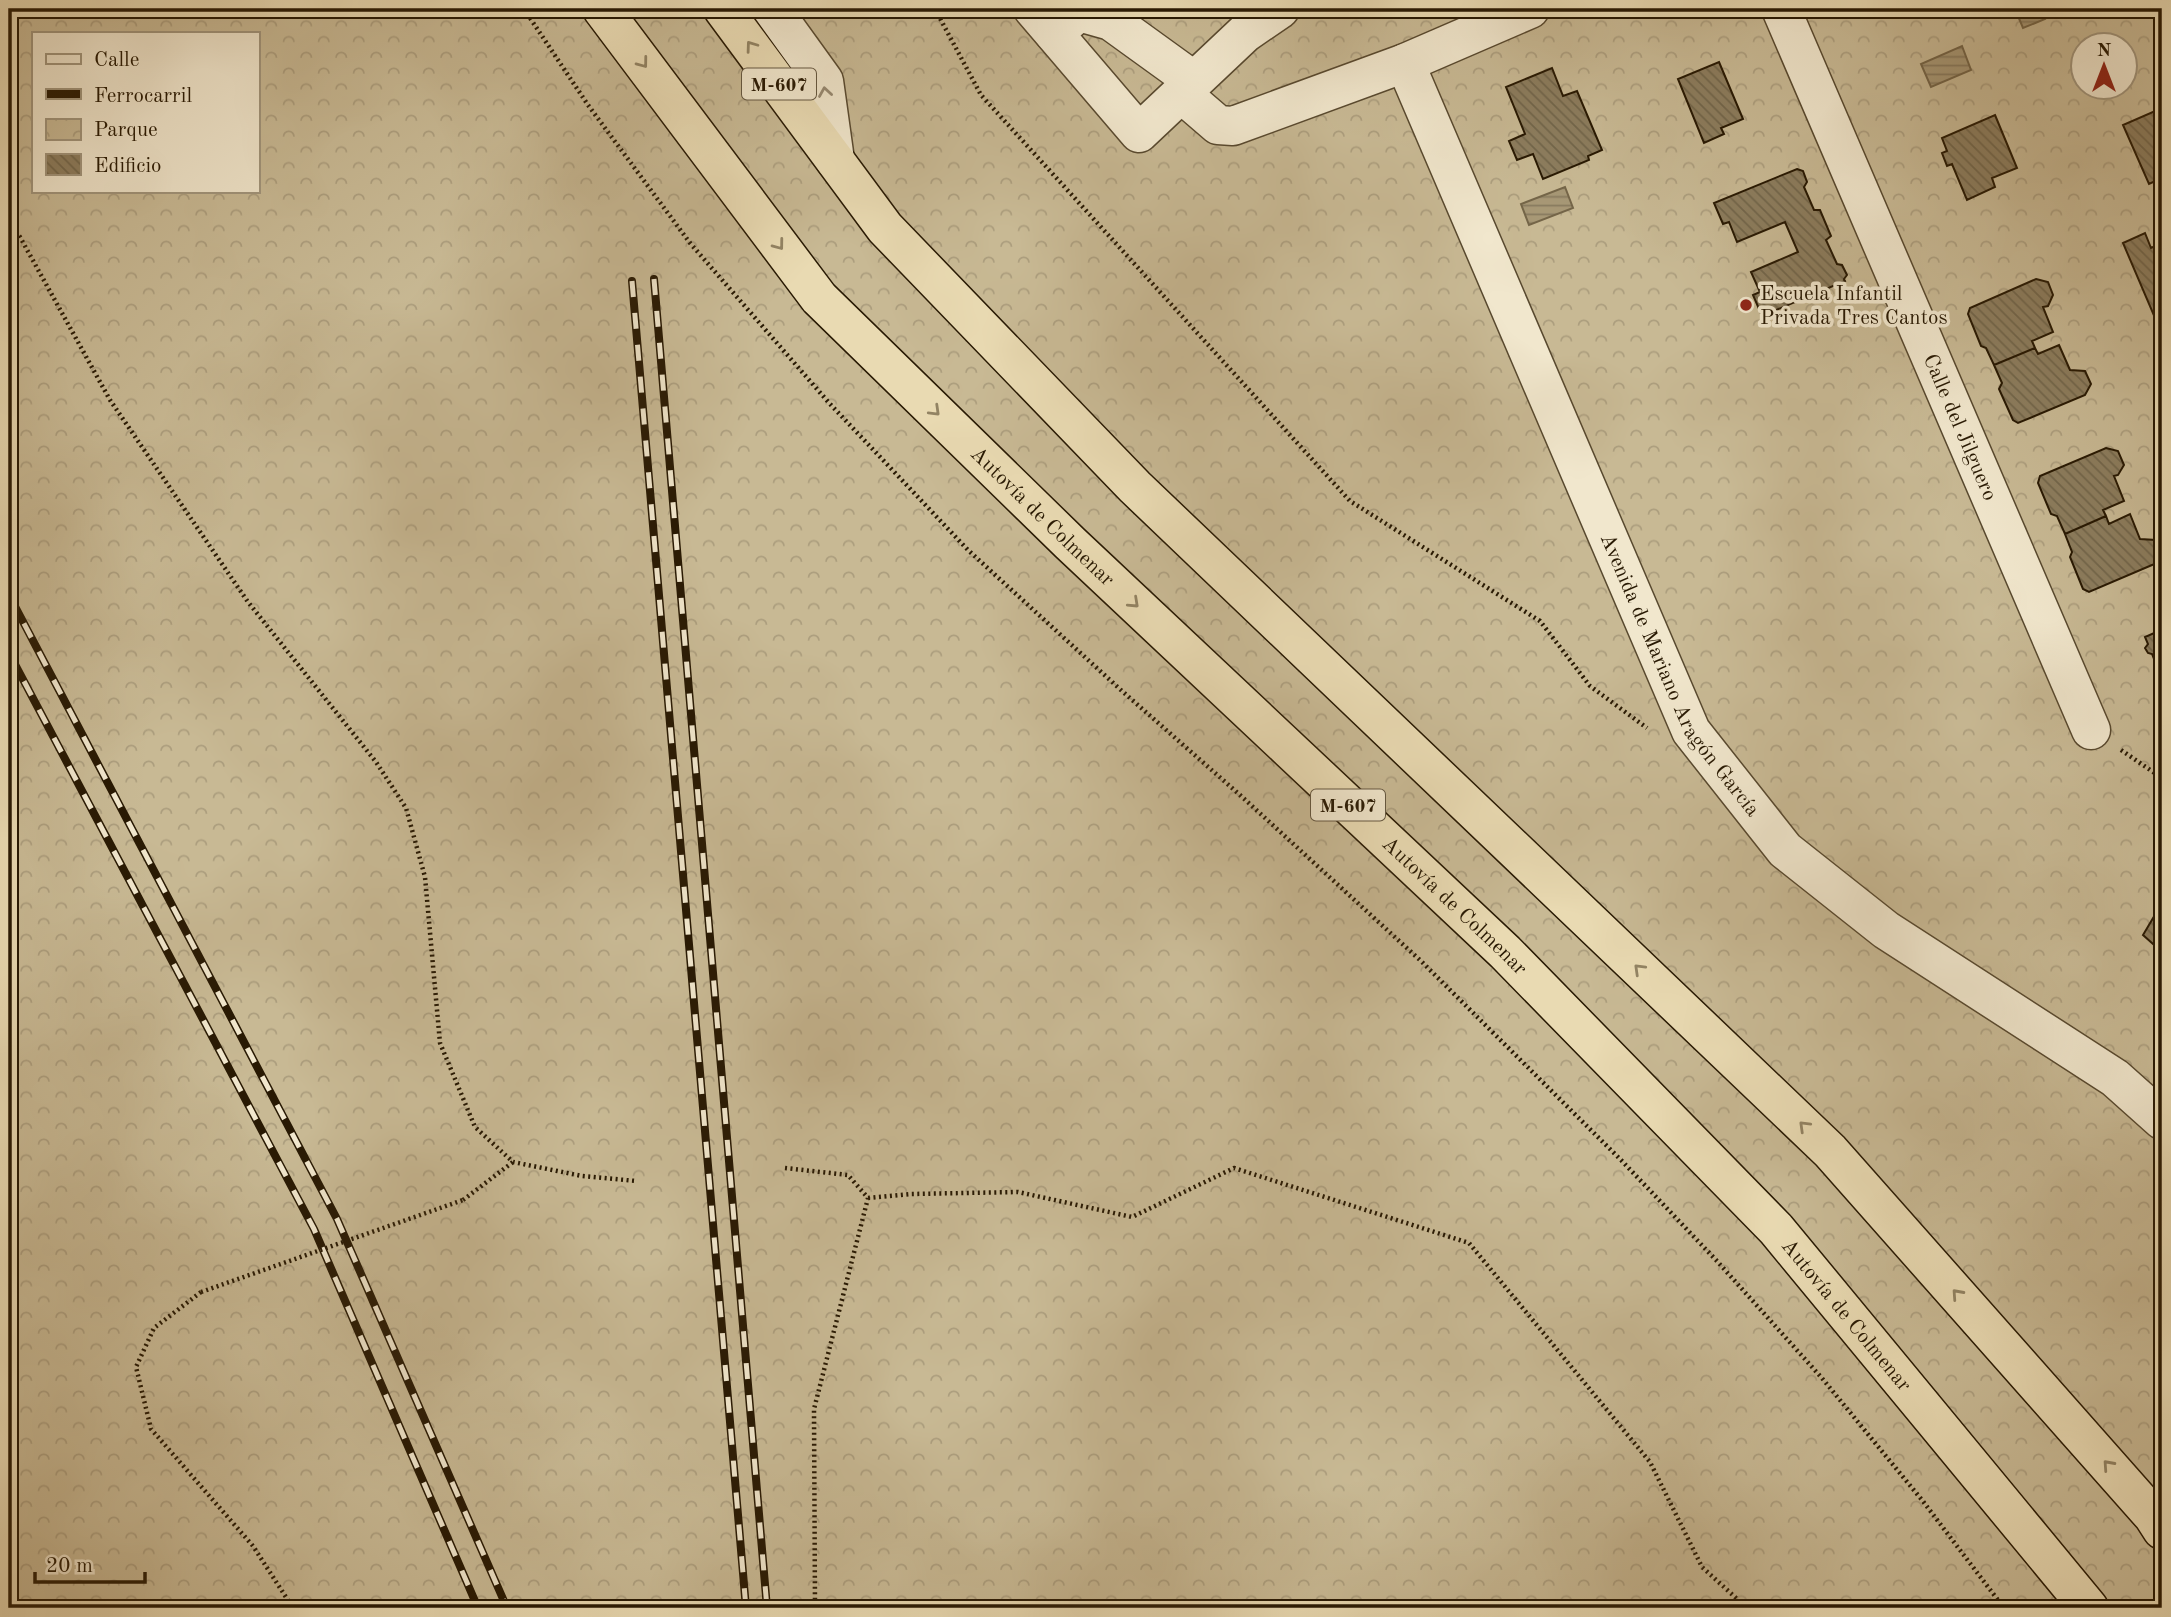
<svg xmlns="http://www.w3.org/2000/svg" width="2171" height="1617" font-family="'Old Standard TT',serif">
  <defs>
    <pattern id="park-crowns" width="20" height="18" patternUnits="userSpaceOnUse" patternTransform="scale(1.75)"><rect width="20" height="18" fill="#c8b994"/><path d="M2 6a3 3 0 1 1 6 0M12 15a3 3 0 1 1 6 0" fill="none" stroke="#ac9e7e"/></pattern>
    <pattern id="water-rules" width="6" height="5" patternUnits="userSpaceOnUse" patternTransform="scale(1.75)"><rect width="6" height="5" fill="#a79876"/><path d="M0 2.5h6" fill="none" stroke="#887b5f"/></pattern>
    <pattern id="building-back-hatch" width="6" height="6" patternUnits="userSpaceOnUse" patternTransform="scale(1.75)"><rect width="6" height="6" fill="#8c7d5e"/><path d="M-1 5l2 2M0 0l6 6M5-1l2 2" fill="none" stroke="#72664b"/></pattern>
  </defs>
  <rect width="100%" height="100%" fill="#e9dab2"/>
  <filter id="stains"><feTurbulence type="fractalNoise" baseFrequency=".00286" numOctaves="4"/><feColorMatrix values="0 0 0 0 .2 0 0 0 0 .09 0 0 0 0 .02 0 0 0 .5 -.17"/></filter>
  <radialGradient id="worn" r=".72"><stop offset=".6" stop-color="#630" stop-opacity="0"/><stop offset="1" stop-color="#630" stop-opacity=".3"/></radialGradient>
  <path fill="url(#park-crowns)" stroke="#78694c" stroke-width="2" fill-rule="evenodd" d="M 9,9 L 2162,9 L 2162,1608 L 9,1608 ZM 33,33 L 257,33 L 257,191 L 33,191 ZM 2084,46 L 2126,46 L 2126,88 L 2084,88 Z"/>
  <path fill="url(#water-rules)" stroke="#746548" stroke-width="2" d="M 2015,9 L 2041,9 L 2045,19 L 2023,28 Z
    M 1962,46 L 1971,70 L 1931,87 L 1921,64 Z
    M 1565,187 L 1573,208 L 1529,225 L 1521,204 Z"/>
  <path fill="url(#building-back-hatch)" stroke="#281903" stroke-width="2" d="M 1719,62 L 1743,119 L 1721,128 L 1724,134 L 1704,143 L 1678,79 Z
    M 1552,68 L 1563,96 L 1577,91 L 1602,150 L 1588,156 L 1589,160 L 1543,179 L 1533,154 L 1517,160 L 1509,141 L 1525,134 L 1506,87 Z
    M 2162,108 L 2162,178 L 2149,184 L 2123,125 Z
    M 1995,115 L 2017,168 L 1992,178 L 1995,187 L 1967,200 L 1952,164 L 1947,166 L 1942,153 L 1947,151 L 1942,138 Z
    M 1797,169 L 1803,171 L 1807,182 L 1804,187 L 1814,210 L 1820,210 L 1831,236 L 1826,240 L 1837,264 L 1842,265 L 1847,275 L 1844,279 L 1845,281 L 1762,316 L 1753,295 L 1760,292 L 1751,272 L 1798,252 L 1785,222 L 1737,242 L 1729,222 L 1723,224 L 1714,203 Z
    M 2145,233 L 2151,248 L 2162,243 L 2162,323 L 2158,325 L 2123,243 Z
    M 2036,279 L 2048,282 L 2053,295 L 2048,306 L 2043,307 L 2053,332 L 2032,341 L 2035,348 L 1994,365 L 1986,348 L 1981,346 L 1968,314 L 1970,308 Z
    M 2059,345 L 2070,370 L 2085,371 L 2091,384 L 2085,395 L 2018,423 L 2013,420 L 1999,389 L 2002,383 L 1994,365 L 2035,348 L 2038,354 Z
    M 2106,448 L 2118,451 L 2124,465 L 2118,475 L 2114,476 L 2124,501 L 2103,510 L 2106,516 L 2065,534 L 2057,516 L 2051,514 L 2038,483 L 2040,476 Z
    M 2130,514 L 2140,539 L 2156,540 L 2162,554 L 2155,564 L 2152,565 L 2089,592 L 2083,589 L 2070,557 L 2072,552 L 2065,534 L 2106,516 L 2109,524 Z
    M 2161,630 L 2162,630 L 2162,679 L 2152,654 L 2148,653 L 2145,648 L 2148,644 L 2145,637 Z
    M 2162,903 L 2162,952 L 2143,935 Z"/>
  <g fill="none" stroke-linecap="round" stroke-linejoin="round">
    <g stroke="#58492f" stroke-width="41">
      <g id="minor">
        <path d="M 772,9 L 824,81 L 835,160"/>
        <path d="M 1033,9 L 1139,133 L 1245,33 L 1280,9"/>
        <path id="s1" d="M 1781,9 L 2091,730"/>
        <path d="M 1054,33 L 1079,12 L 1111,21 L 1194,81"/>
        <path id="s2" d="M 1405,63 L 1691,731 L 1785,850 L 1886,930 L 2115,1078 L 2162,1120"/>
        <path d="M 1182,94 L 1218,125 L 1233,126 L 1405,63 L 1530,9"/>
      </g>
    </g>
    <g stroke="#281903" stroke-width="41">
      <g id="highway">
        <path id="s3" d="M 602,9 L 819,298 L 1070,543 L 1505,952 L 1776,1229 L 2089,1608"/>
        <path d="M 723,9 L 885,228 L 1135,487 L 1830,1151 L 2153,1516 L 2162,1530"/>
      </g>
    </g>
    <path stroke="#281903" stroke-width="4.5" stroke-dasharray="2 3.5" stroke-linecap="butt" d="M 524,9 L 588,105 L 690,243 L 830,404 L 968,550 L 1122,691 L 1240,795 L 1421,961 L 1621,1160 L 1716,1260 L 1821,1377 L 1922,1500 L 2004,1608
      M 935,9 L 981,95 L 1350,501 L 1540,621 L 1590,686 L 1647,728
      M 9,223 L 20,237 L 110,400 L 248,602 L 376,762 L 406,808 L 425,877 L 440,1043 L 475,1127 L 513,1162 L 582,1176 L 636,1181
      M 2121,750 L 2162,778
      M 785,1168 L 848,1175 L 868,1198 L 814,1409 L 815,1608
      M 868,1198 L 911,1194 L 1018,1192 L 1132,1217 L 1234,1168 L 1469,1243 L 1650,1462 L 1702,1567 L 1747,1608
      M 463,1200 L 513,1162
      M 201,1292 L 154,1328 L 136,1367 L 151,1429 L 253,1546 L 293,1608"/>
    <use href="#minor" stroke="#f1e7cd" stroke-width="38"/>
    <use href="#highway" stroke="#e9dab2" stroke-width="38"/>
    <g stroke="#281903" stroke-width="8">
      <path id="rail" d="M 654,279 L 767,1608
        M 632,281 L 746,1608
        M 9,595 L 337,1219 L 507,1608
        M 9,653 L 314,1229 L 478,1608"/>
    </g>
    <use href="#rail" stroke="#f1e7cd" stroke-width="5" stroke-dasharray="16" stroke-linecap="butt"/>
    <path stroke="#281903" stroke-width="4.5" stroke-dasharray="2 3.5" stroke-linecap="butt" d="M 201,1292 L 463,1200"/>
  </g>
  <defs><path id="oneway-chevron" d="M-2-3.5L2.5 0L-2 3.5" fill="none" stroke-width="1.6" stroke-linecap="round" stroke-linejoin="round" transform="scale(1.75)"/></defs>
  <g stroke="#928363">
    <use href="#oneway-chevron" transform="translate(751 46) rotate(-126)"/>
    <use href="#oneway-chevron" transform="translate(643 63) rotate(53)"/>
    <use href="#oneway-chevron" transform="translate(779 245) rotate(53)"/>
    <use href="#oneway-chevron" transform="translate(935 411) rotate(44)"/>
    <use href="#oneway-chevron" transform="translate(1134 603) rotate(43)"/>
    <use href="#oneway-chevron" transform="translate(1639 969) rotate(-136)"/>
    <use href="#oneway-chevron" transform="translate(1804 1126) rotate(-136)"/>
    <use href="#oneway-chevron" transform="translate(1957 1294) rotate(-132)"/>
    <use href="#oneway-chevron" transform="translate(2108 1465) rotate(-132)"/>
  </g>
  <use stroke="#978a72" href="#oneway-chevron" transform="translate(825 92) rotate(-99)"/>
  <circle fill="#8f2418" stroke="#f1e7cd" stroke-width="2.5" cx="1746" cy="305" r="7"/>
  <g text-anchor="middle" stroke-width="7" stroke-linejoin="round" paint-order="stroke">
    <g fill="#f1e7cd" stroke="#645740" stroke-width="2">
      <rect x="742" y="68.5" width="74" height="31" rx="5"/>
      <rect x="1311" y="789.5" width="74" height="31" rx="5"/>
    </g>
    <g font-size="19" font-weight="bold" fill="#281903">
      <text x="779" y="91">M-607</text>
      <text x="1348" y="812">M-607</text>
    </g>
    <g font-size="21" fill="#281903" stroke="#f1e7cd" text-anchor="start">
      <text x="1760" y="300">Escuela Infantil<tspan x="1760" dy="24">Privada Tres Cantos</tspan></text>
    </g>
    <g font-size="21" fill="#281903" stroke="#f1e7cd">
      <text dy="7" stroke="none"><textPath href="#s1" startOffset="455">Calle del Jilguero</textPath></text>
      <text dy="7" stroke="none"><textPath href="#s3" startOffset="674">Autovía de Colmenar</textPath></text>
      <text dy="7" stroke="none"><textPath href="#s2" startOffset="672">Avenida de Mariano Aragón García</textPath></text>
      <text dy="7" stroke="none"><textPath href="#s3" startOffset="1241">Autovía de Colmenar</textPath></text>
      <text dy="7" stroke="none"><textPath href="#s3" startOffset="1808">Autovía de Colmenar</textPath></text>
    </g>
  </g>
  <rect width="2171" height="1617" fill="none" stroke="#e9dab2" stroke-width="35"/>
  <rect x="10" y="10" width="2150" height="1596" fill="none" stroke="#281903" stroke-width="3.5"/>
  <rect x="18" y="18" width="2136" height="1582" fill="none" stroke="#281903" stroke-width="2"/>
  <rect x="32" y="32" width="228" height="161" fill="#f1e7cd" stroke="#a1957c" stroke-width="2"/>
  <rect x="46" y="54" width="35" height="10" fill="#f1e7cd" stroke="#a1957c" stroke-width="2"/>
  <text x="94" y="66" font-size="21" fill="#281903">Calle</text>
  <rect x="46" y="89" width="35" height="10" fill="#281903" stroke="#a1957c" stroke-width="2"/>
  <text x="94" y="102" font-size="21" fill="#281903">Ferrocarril</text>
  <rect x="46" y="119" width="35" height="21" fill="url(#park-crowns)" stroke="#a1957c" stroke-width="2"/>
  <text x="94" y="136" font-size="21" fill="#281903">Parque</text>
  <rect x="46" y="154" width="35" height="21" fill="url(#building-back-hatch)" stroke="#a1957c" stroke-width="2"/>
  <text x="94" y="172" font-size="21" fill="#281903">Edificio</text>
  <g transform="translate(2104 66)"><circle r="33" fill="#f1e7cd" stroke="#a1957c" stroke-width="2"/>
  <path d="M0-5L12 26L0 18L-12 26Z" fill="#8f2418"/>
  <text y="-10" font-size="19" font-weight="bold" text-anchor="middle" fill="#281903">N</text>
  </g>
  <path d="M35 1572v10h110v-10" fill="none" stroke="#281903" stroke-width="3.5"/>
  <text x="46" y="1572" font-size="21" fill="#281903" stroke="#f1e7cd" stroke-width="5" paint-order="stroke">20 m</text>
  <rect width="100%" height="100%" filter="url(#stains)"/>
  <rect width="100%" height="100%" fill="url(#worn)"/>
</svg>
